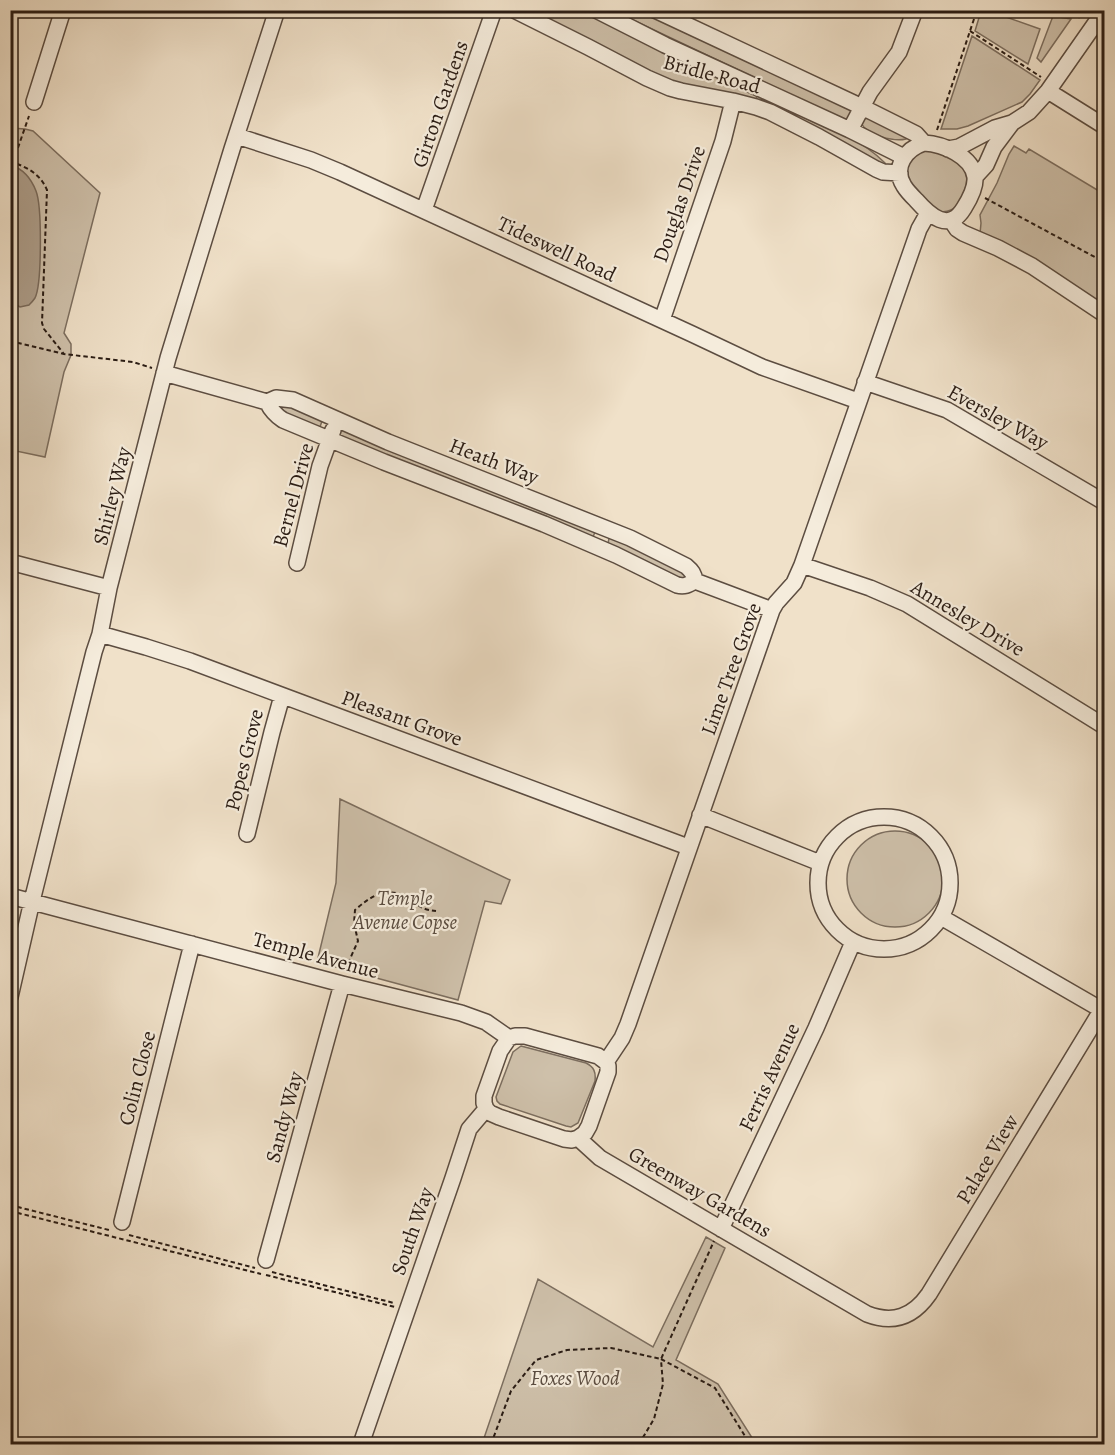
<svg xmlns="http://www.w3.org/2000/svg" width="1115" height="1455" font-family="Alegreya,serif">
  <rect width="100%" height="100%" fill="#f0e1c9"/>
  <filter id="stains"><feTurbulence type="fractalNoise" baseFrequency=".00333" numOctaves="4"/><feColorMatrix values="0 0 0 0 .2 0 0 0 0 .09 0 0 0 0 .02 0 0 0 .5 -.17"/></filter>
  <radialGradient id="worn" r=".72"><stop offset=".6" stop-color="#630" stop-opacity="0"/><stop offset="1" stop-color="#630" stop-opacity=".3"/></radialGradient>
  <path fill="#cec0aa" stroke="#7c6e5f" stroke-width="1.5" d="M 523,11 L 582,11 L 755,95 L 757,96 L 756,100 L 675,86 Z
    M 614,11 L 643,11 L 849,108 L 851,114 L 848,119 L 842,119 Z
    M 981,11 L 989,11 L 1040,29 L 1028,64 L 975,31 Z
    M 1053,16 L 1071,19 L 1041,62 L 1037,58 Z
    M 972,36 L 1040,80 L 1030,94 L 1022,102 L 968,126 L 957,129 L 941,129 Z
    M 768,101 L 772,101 C 809,118 856,134 885,163 L 886,166 L 767,105 Z
    M 868,117 L 907,137 L 906,139 C 894,142 867,135 861,123 L 864,118 Z
    M 11,128 L 25,129 L 33,131 L 100,193 L 64,333 L 71,344 L 71,355 L 64,372 L 45,457 L 11,450 Z
    M 1014,146 L 1026,153 L 1029,149 L 1104,194 L 1104,305 L 1069,282 L 980,234 L 981,223 L 980,215 L 997,183 L 1009,154 Z
    M 926,150 C 940,151 962,160 966,174 C 969,184 961,203 953,209 C 948,212 944,212 939,212 C 926,201 902,183 908,165 C 911,157 918,152 926,150 Z
    M 281,403 L 320,419 L 322,421 L 320,427 L 288,417 L 275,406 Z
    M 343,430 L 595,532 L 593,537 L 590,537 L 339,437 L 339,433 Z
    M 609,538 L 615,539 L 688,575 L 685,582 L 608,544 Z
    M 340,799 L 510,880 L 501,904 L 485,901 L 458,1000 L 317,962 L 336,883 Z
    M847 879a48 48 0 1 1 96 0a48 48 0 1 1-96 0Z
    M 521,1046 L 586,1063 C 594,1067 596,1072 595,1081 L 578,1123 L 571,1127 L 566,1126 L 500,1104 L 497,1101 L 496,1097 L 513,1052 Z
    M 706,1237 L 725,1248 L 676,1360 L 718,1384 L 756,1444 L 482,1444 L 538,1279 L 653,1347 Z"/>
  <path fill="#ad9e8b" stroke="#796a5b" stroke-width="1.5" d="M 11,165 C 23,169 31,178 36,191 C 42,206 42,284 35,298 C 33,301 31,303 29,305 L 20,307 L 11,302 Z"/>
  <g fill="none" stroke-linecap="round" stroke-linejoin="round">
    <g stroke="#5c4d41" stroke-width="18">
      <path id="minor" d="M 514,10 L 588,47 L 647,78 L 670,88 L 681,91 L 733,101 L 756,107 L 770,112 L 819,137 L 876,169 L 883,172 L 900,173
        M 596,10 L 665,45 L 850,130 L 904,157
        M 655,10 L 862,107 L 916,134 L 924,143
        M 1048,91 L 1104,126
        M 34,102 L 63,10
        M 850,130 L 870,92 L 899,52 L 915,10
        M 237,136 L 311,160 L 340,172 L 692,334 L 762,367 L 858,401
        M 924,143 C 943,144 972,156 975,177 C 976,187 969,200 964,208 C 949,233 930,216 916,200 C 912,196 907,191 904,186 C 892,167 906,149 924,143 Z
        M 948,149 L 959,147 L 995,128 L 1012,123
        M 975,177 L 986,165 L 994,147 L 1012,123 L 1029,112 L 1048,91 L 1104,11
        M 424,210 L 494,10
        M 951,220 L 957,229 L 963,233 L 998,248 L 1032,266 L 1104,314
        M 662,320 L 723,141 L 733,101
        M 164,373 L 267,402 L 276,398 L 293,400 L 388,442 L 630,538 L 686,566 C 692,571 694,574 695,581 L 772,610
        M 865,382 L 947,410 L 1104,502
        M 267,402 C 271,410 275,415 283,420 L 384,462 L 544,524 L 616,555 L 677,585 C 684,587 688,585 695,581
        M 10,562 L 109,588
        M 297,563 L 320,466 L 333,430
        M 802,565 L 870,588 L 907,604 L 1104,726
        M 100,634 L 146,647 L 190,661 L 688,847
        M 700,815 L 820,863
        M818 883a66 66 0 1 1 132 0a66 66 0 1 1-132 0Z
        M 247,834 L 272,732 L 282,696
        M 10,896 L 342,984 L 461,1013 L 486,1022 L 509,1038
        M 941,917 L 1102,1010
        M 10,997 L 32,901 L 94,652 L 100,634 L 109,588 L 168,358 L 232,149 L 277,10
        M 509,1038 L 515,1036 L 525,1036 L 598,1056 L 606,1062
        M 486,1109 L 490,1113 L 499,1117 L 564,1139 L 572,1140 L 578,1138
        M 486,1109 L 484,1103 L 484,1096 L 500,1051 L 509,1038
        M 578,1138 L 585,1133 L 589,1126 L 608,1072 L 608,1066 L 606,1062 L 622,1038 L 628,1024 L 772,610 L 776,603 L 794,583 L 802,565 L 919,229 L 928,213
        M 578,1138 L 600,1158 L 867,1314 C 893,1324 913,1317 929,1294 L 1104,1006
        M 122,1222 L 192,944
        M 721,1229 L 816,1028 L 853,942
        M 266,1260 L 342,984
        M 361,1444 L 453,1178 L 469,1129 L 486,1109"/>
    </g>
    <path stroke="#2a1c14" stroke-width="2" stroke-dasharray="4.5 3" stroke-linecap="butt" d="M 1054,10 L 1075,15 L 1082,19
      M 970,31 L 1041,77
      M 937,130 L 977,10
      M 10,161 C 26,167 40,173 47,190 L 42,323 L 44,329 L 64,354
      M 13,162 L 29,116
      M 985,198 L 1104,262
      M 10,341 L 64,354 L 133,362 L 152,368
      M 345,970 L 358,941 L 354,923 L 355,910 C 371,896 386,886 407,897 C 421,905 418,909 436,911
      M 10,1205 L 109,1230
      M 10,1211 L 261,1274
      M 129,1235 L 255,1268
      M 272,1272 L 394,1303
      M 266,1275 L 395,1307
      M 661,1359 L 715,1388 L 750,1444
      M 491,1444 L 511,1391 L 536,1360 L 567,1350 L 611,1348 L 661,1359 L 714,1241
      M 639,1444 L 654,1419 L 663,1384 L 661,1360"/>
    <use href="#minor" stroke="#f5ecdc" stroke-width="15"/>
  </g>
  <g text-anchor="middle" stroke-width="4.5" stroke-linejoin="round" paint-order="stroke">
    <g font-size="21" fill="#2a1c14" stroke="#f5ecdc">
      <text transform="translate(712 74) rotate(15)" y="7">Bridle Road</text>
      <text transform="translate(440 104) rotate(-71)" y="7">Girton Gardens</text>
      <text transform="translate(679 204) rotate(-71)" y="7">Douglas Drive</text>
      <text transform="translate(557 249) rotate(25)" y="7">Tideswell Road</text>
      <text transform="translate(998 417) rotate(29)" y="7">Eversley Way</text>
      <text transform="translate(494 461) rotate(21)" y="7">Heath Way</text>
      <text transform="translate(293 495) rotate(-75)" y="7">Bernel Drive</text>
      <text transform="translate(112 496) rotate(-76)" y="7">Shirley Way</text>
      <text transform="translate(968 618) rotate(31)" y="7">Annesley Drive</text>
      <text transform="translate(731 669) rotate(-70)" y="7">Lime Tree Grove</text>
      <text transform="translate(402 718) rotate(20)" y="7">Pleasant Grove</text>
      <text transform="translate(244 760) rotate(-76)" y="7">Popes Grove</text>
      <text transform="translate(316 955) rotate(15)" y="7">Temple Avenue</text>
      <text transform="translate(769 1077) rotate(-65)" y="7">Ferris Avenue</text>
      <text transform="translate(137 1078) rotate(-76)" y="7">Colin Close</text>
      <text transform="translate(284 1117) rotate(-75)" y="7">Sandy Way</text>
      <text transform="translate(987 1159) rotate(-59)" y="7">Palace View</text>
      <text transform="translate(700 1192) rotate(30)" y="7">Greenway Gardens</text>
      <text transform="translate(412 1231) rotate(-71)" y="7">South Way</text>
    </g>
    <g font-size="21" font-style="italic" fill="#5b4d41" stroke="#f5ecdc">
      <text x="405" y="905">Temple<tspan x="405" dy="24">Avenue Copse</tspan></text>
      <text x="575" y="1385">Foxes Wood</text>
    </g>
  </g>
  <rect width="1115" height="1455" fill="none" stroke="#f0e1c9" stroke-width="36"/>
  <rect x="12" y="12" width="1091" height="1431" fill="none" stroke="#2a1c14" stroke-width="3"/>
  <rect x="18" y="18" width="1079" height="1419" fill="none" stroke="#2a1c14" stroke-width="1.5"/>
  <rect width="100%" height="100%" filter="url(#stains)"/>
  <rect width="100%" height="100%" fill="url(#worn)"/>
</svg>
